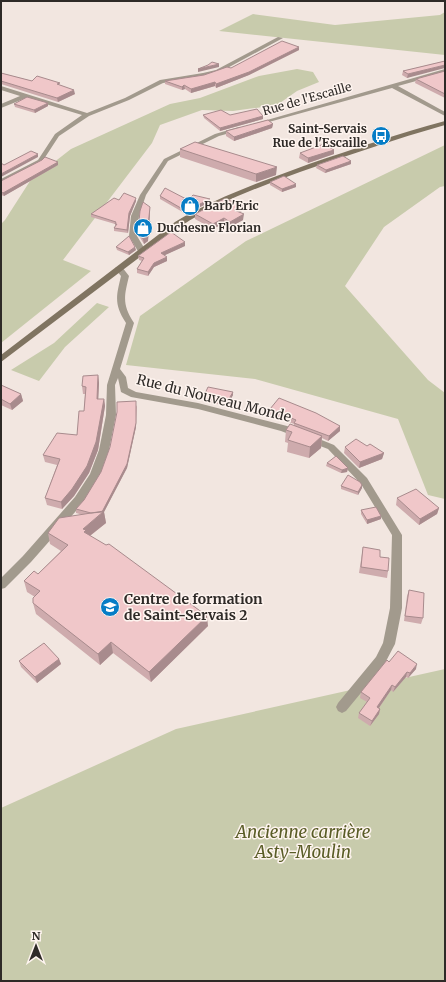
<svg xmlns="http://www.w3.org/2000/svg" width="446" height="982" font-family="Merriweather,serif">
  <rect width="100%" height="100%" fill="#f2e6e0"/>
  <path fill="#c8cbac" d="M 445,12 L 445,55 L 219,31 L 253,14 L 335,25 L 440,15 Z
    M 297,69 L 313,72 L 319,82 L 297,91 L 277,105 L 233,111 L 202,110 L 160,125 L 152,143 L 63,260 L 91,271 L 1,343 L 1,224 L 5,220 L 30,181 L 71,149 L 170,104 L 200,98 L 259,76 Z
    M 445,145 L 445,186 L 440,187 L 384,227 L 345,286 L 428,380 L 445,393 L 445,499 L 428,495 L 398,419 L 255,379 L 126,365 L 140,316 L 246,241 Z
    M 97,303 L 109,307 L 65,347 L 39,381 L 11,370 L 54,343 Z
    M 445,669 L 445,981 L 1,981 L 1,808 L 176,729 Z"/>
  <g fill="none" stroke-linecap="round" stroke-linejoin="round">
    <path fill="#a29a8d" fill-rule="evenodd" d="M 278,37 L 283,38 L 220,72 L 204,77 L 163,83 L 129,100 L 89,116 L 59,136 L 42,162 L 1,184 L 1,179 L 38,160 L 55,134 L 82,115 L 26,98 L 1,108 L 1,104 L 20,96 L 1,90 L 1,86 L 87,113 L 125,98 L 160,80 L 203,73 L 216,70 Z
      M 445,69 L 445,73 L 398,86 L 445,112 L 445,116 L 392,88 L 258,125 L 253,124 Z
      M 239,127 L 242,129 L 241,130 L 219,136 L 168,161 L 146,195 L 139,216 L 137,236 L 146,251 L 142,253 L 139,253 L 129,236 L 131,216 L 140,195 L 164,159 L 215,134 Z
      M 116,267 L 122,267 L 129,276 C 124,297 122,304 134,323 L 120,369 L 126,377 L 128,388 L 136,392 L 198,403 L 287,426 L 334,445 L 367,478 L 402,535 L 402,608 L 395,644 L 384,665 L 346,711 L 342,713 L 338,711 L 336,707 L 338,703 L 376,657 L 383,643 L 390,608 L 392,535 L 361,484 L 328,449 L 281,431 L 198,409 L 131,397 L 121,392 L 118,378 L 115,385 L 116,415 L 109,450 L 100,475 L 83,503 L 31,562 L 5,588 L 1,589 L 1,578 L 23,556 L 75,497 L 90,474 L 99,450 L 106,415 L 107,385 L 126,323 C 114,304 116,297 121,276 L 115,269 Z"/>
    <path fill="#807461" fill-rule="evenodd" d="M 445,121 L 445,125 C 396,139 348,155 300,172 C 259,187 218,202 181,226 L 1,362 L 1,355 L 175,222 C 217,197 263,181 309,164 C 354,149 399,133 445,121 Z"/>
  </g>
  <path fill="#ceabad" d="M 299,47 L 299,50 L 249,75 L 216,88 L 215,86 L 191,93 L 185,89 L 182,90 L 165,84 L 165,81 L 204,75 L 231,68 Z
    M 445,61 L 407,78 L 402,75 L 403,71 Z
    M 445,71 L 445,98 L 415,83 L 416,79 Z
    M 1,73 L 32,81 L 60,85 L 75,94 L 58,102 L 1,84 Z
    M 14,104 L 48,106 L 35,113 L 15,107 Z
    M 203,115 L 263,116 L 263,119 L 220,131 L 204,118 Z
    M 273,124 L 272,128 L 234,141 L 226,136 L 226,131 Z
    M 180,149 L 276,175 L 256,182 L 180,157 Z
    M 334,150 L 334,154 L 308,163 L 299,158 L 300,153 Z
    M 351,161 L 351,164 L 325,173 L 316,168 L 317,165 Z
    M 58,165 L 4,196 L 1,195 L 1,181 Z
    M 270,182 L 296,187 L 282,192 L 270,185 Z
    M 160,196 L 188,200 L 210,199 L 210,202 L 186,214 L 160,199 Z
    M 119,200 L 136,201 L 130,216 L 128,233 L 114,231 L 114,228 L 115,226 L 115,224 L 91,217 L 91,214 Z
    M 244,210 L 239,212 L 243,220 L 230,227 L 224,223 L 213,229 L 195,219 L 195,214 Z
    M 150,212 L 148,241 L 144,244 L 139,236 L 138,231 Z
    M 185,246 L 164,255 L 167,261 L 154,267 L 148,276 L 137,273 L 137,269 L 142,261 L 139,260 L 138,256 Z
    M 116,247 L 136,250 L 129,255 L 117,250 Z
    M 98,375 L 99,383 L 98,399 L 104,399 L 105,406 L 98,450 L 89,473 L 74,496 L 62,509 L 47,505 L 45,498 L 57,465 L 45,462 L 43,455 L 77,435 L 84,411 L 85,394 L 83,394 L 82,386 Z
    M 1,385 L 21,394 L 23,401 L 12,410 L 1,405 Z
    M 233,392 L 233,395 L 227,406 L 203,401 L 203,398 Z
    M 137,405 L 136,427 L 127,468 L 104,512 L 106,523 L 90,536 L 208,626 L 151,682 L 113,653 L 100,665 L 36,614 L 33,603 L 35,597 L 27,592 L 24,581 L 38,574 L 61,551 L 50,544 L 48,533 L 83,515 L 76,513 L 76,509 L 84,500 L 101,472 Z
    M 270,409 L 340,426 L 340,431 L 328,441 L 322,438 L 321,448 L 309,458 L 287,452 L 288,443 L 285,442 L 286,430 L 294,425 L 294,424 L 269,414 Z
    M 367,446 L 384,453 L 382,459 L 359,468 L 344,453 L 345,447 Z
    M 327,463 L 348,468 L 347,472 L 341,473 L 326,466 Z
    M 362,485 L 362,488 L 358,495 L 341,489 L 341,486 Z
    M 397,498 L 439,508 L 437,514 L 419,525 L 396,505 Z
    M 361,510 L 381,519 L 367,524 L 361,514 Z
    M 363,547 L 380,557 L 388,571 L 387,578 L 359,573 Z
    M 409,590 L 423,618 L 421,624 L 404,621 L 407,596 Z
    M 59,659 L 61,664 L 37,683 L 21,667 L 19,661 Z
    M 389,662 L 416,669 L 408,678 L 406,677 L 393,692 L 391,690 L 379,708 L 380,709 L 379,714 L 370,726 L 358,718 L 359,713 L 367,702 L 360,698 L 361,692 Z"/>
  <path fill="#a88b8d" d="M 299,47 L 299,50 L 249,75 L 216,88 L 216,84 Z
    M 219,64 L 219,67 L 198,72 L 198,69 Z
    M 445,65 L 445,68 L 407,78 L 408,74 Z
    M 215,82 L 215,86 L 191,93 L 191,89 Z
    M 184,85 L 185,89 L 182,90 L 182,87 Z
    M 74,90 L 75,94 L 58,102 L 57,98 Z
    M 48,103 L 48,106 L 35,113 L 34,110 Z
    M 263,116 L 263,119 L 220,131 L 220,128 Z
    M 273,124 L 272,128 L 234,141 L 234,137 Z
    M 334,150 L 334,154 L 308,163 L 308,158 Z
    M 38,154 L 38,157 L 1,177 L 1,174 Z
    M 351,161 L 351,164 L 325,173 L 326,170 Z
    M 58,162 L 58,165 L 4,196 L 3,193 Z
    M 277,167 L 276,175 L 256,182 L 256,174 Z
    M 296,184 L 296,187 L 282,192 L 282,189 Z
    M 136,198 L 136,201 L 130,216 L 128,233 L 127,230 L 129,213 Z
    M 210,199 L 210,202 L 186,214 L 186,211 Z
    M 244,205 L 244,210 L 234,215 L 234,210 Z
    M 150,207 L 150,212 L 148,241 L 144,244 L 143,239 Z
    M 244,214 L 243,220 L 230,227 L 230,222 Z
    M 224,218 L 224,223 L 213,229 L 213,224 Z
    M 185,242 L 185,246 L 161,257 L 161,253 Z
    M 135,247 L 136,250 L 129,255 L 128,252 Z
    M 167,257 L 167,261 L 154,267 L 148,276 L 148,272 L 154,263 Z
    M 98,375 L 99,383 L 98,406 L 97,399 Z
    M 233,392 L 233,395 L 227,406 L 227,402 Z
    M 21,394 L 23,401 L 12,410 L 10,404 Z
    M 104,399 L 105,406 L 98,450 L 89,473 L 74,496 L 62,509 L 61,502 Z
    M 136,401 L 136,427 L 127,468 L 104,512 L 106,523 L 87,538 L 86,544 L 83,529 L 101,514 Z
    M 340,426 L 340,431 L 328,441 L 329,436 Z
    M 322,436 L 321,448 L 309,458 L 310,447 Z
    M 384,453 L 382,459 L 359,468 L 360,462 Z
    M 348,468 L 347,472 L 341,473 L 342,470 Z
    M 362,485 L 362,488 L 358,495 L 358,492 Z
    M 439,508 L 437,514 L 419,525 L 420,519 Z
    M 381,516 L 381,519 L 367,524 L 367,520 Z
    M 207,616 L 208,626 L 151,682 L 149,672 Z
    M 111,642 L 113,653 L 100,665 L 98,654 Z
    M 59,659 L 61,664 L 37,683 L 35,677 Z
    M 417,664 L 416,669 L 408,678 L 410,673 Z
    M 407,672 L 406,677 L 393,692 L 395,687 Z
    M 392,685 L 391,690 L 376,712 L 377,707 Z
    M 380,709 L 379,714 L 370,726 L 372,721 Z"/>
  <path fill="#f0c7c9" stroke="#a88b8d" d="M 282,41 L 299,47 L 249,72 L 216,84 L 215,82 L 191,89 L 184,85 L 182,87 L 165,81 L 204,75 L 227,67 L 231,68 Z
    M 445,61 L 445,65 L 408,74 L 403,71 Z
    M 212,62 L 219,64 L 198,69 L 208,65 Z
    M 445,71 L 445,94 L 416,79 Z
    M 1,73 L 32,81 L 37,76 L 60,83 L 57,84 L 74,90 L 57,98 L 1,81 Z
    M 27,97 L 48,103 L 34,110 L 14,104 Z
    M 257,109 L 263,116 L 220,128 L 203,115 L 221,110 L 230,115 Z
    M 268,120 L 273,124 L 234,137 L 226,131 Z
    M 195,142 L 277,167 L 256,174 L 180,149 Z
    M 324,144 L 334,150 L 308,158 L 300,153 Z
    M 31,151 L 38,154 L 1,174 L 1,163 L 4,165 Z
    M 343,156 L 351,161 L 326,170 L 317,165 Z
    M 45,157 L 58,162 L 3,193 L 1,192 L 1,181 L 42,160 Z
    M 284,176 L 296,184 L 282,189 L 270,182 Z
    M 165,188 L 188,200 L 193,195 L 210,199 L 186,211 L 160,196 Z
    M 124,193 L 136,198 L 129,213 L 127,230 L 114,228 L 117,224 L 115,224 L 116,222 L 91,214 L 114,198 L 119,200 Z
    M 224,199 L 244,205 L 234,210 L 244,214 L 230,222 L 224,218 L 213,224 L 195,214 Z
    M 143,202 L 150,207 L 147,236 L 143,239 L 138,231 L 140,211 Z
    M 171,232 L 185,242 L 161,253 L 167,257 L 154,263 L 148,272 L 137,269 L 144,258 L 138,256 Z
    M 129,236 L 135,247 L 128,252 L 116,247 Z
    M 98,375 L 97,399 L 104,399 L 96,442 L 87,466 L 72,489 L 61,502 L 45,498 L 60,459 L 43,455 L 57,433 L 77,435 L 79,411 L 84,411 L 86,387 L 82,386 L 83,376 Z
    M 1,385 L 21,394 L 10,404 L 1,399 Z
    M 208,387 L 233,392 L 227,402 L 203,398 Z
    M 279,398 L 316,413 L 340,426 L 329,436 L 294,423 L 296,420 L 270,409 Z
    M 136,401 L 136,423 L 127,464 L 102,512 L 91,513 L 76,509 L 84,500 L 101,472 L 110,447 L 117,412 L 117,402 Z
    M 290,424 L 322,436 L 310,447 L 288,440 L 292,432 L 286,430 Z
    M 356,439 L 367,446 L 370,444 L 384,453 L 360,462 L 345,447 Z
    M 336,456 L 348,468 L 342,470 L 327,463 Z
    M 348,475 L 360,482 L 362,485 L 358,492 L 341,486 Z
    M 416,489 L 439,508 L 420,519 L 397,498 Z
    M 376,507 L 381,516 L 367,520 L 361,510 Z
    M 104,511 L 83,529 L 86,530 L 84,532 L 106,545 L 109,544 L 207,616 L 149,672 L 111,642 L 98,654 L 33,603 L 33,598 L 40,591 L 24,581 L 34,571 L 38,574 L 68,545 L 48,533 L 59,518 Z
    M 363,547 L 380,550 L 380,557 L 389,558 L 388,571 L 361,567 Z
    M 409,590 L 424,593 L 423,618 L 405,616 Z
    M 44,643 L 59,659 L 35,677 L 19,661 Z
    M 398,651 L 417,664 L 410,673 L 407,672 L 395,687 L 392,685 L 377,707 L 380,709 L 372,721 L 359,713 L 370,698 L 361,692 L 387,660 L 389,662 Z"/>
  <defs>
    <g id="bus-disc" transform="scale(1)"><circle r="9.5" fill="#067dc6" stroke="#fef4ef"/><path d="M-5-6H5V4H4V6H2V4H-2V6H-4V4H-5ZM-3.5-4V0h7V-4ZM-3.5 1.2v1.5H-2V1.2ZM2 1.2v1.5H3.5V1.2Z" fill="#fff"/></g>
    <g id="shop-disc" transform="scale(1)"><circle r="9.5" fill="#067dc6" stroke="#fef4ef"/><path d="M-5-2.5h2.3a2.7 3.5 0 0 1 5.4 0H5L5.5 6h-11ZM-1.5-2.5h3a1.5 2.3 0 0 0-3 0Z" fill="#fff"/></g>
    <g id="university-disc" transform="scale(1)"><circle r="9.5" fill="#067dc6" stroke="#fef4ef"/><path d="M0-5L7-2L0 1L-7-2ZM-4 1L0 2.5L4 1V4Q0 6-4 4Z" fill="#fff"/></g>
  </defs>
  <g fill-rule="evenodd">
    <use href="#bus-disc" x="381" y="136"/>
    <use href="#shop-disc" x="190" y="206"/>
    <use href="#shop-disc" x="143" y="228"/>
    <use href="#university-disc" x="110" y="607"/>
  </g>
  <g text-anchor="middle" stroke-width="3" stroke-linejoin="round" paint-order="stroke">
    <g font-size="12" fill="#2e2a27" stroke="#fef4ef">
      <text transform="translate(307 99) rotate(-16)" y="4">Rue de l'Escaille</text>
    </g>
    <g font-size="12" font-weight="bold" fill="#2e2a27" stroke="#fef4ef" text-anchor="start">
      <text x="367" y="133" text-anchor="end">Saint-Servais<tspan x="367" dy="14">Rue de l'Escaille</tspan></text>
      <text x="204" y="210">Barb'Eric</text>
      <text x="157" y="232">Duchesne Florian</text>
    </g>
    <g font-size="14" fill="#2e2a27" stroke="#fef4ef">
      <text transform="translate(214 398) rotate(14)" y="5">Rue du Nouveau Monde</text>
    </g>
    <g font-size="14" font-weight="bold" fill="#2e2a27" stroke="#fef4ef" text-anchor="start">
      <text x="124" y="604">Centre de formation<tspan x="124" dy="16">de Saint-Servais 2</tspan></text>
    </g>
    <g font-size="17" font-style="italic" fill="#595c26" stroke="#fef4ef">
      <text x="303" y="838">Ancienne carrière<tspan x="303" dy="20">Asty-Moulin</tspan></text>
    </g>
  </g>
  <rect width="446" height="982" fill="none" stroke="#2e2a27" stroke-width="4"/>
  <g transform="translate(36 946)" stroke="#fef4ef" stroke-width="3" paint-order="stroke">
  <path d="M0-3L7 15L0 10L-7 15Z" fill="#2e2a27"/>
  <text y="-6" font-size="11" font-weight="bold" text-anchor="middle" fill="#2e2a27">N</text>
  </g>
</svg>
